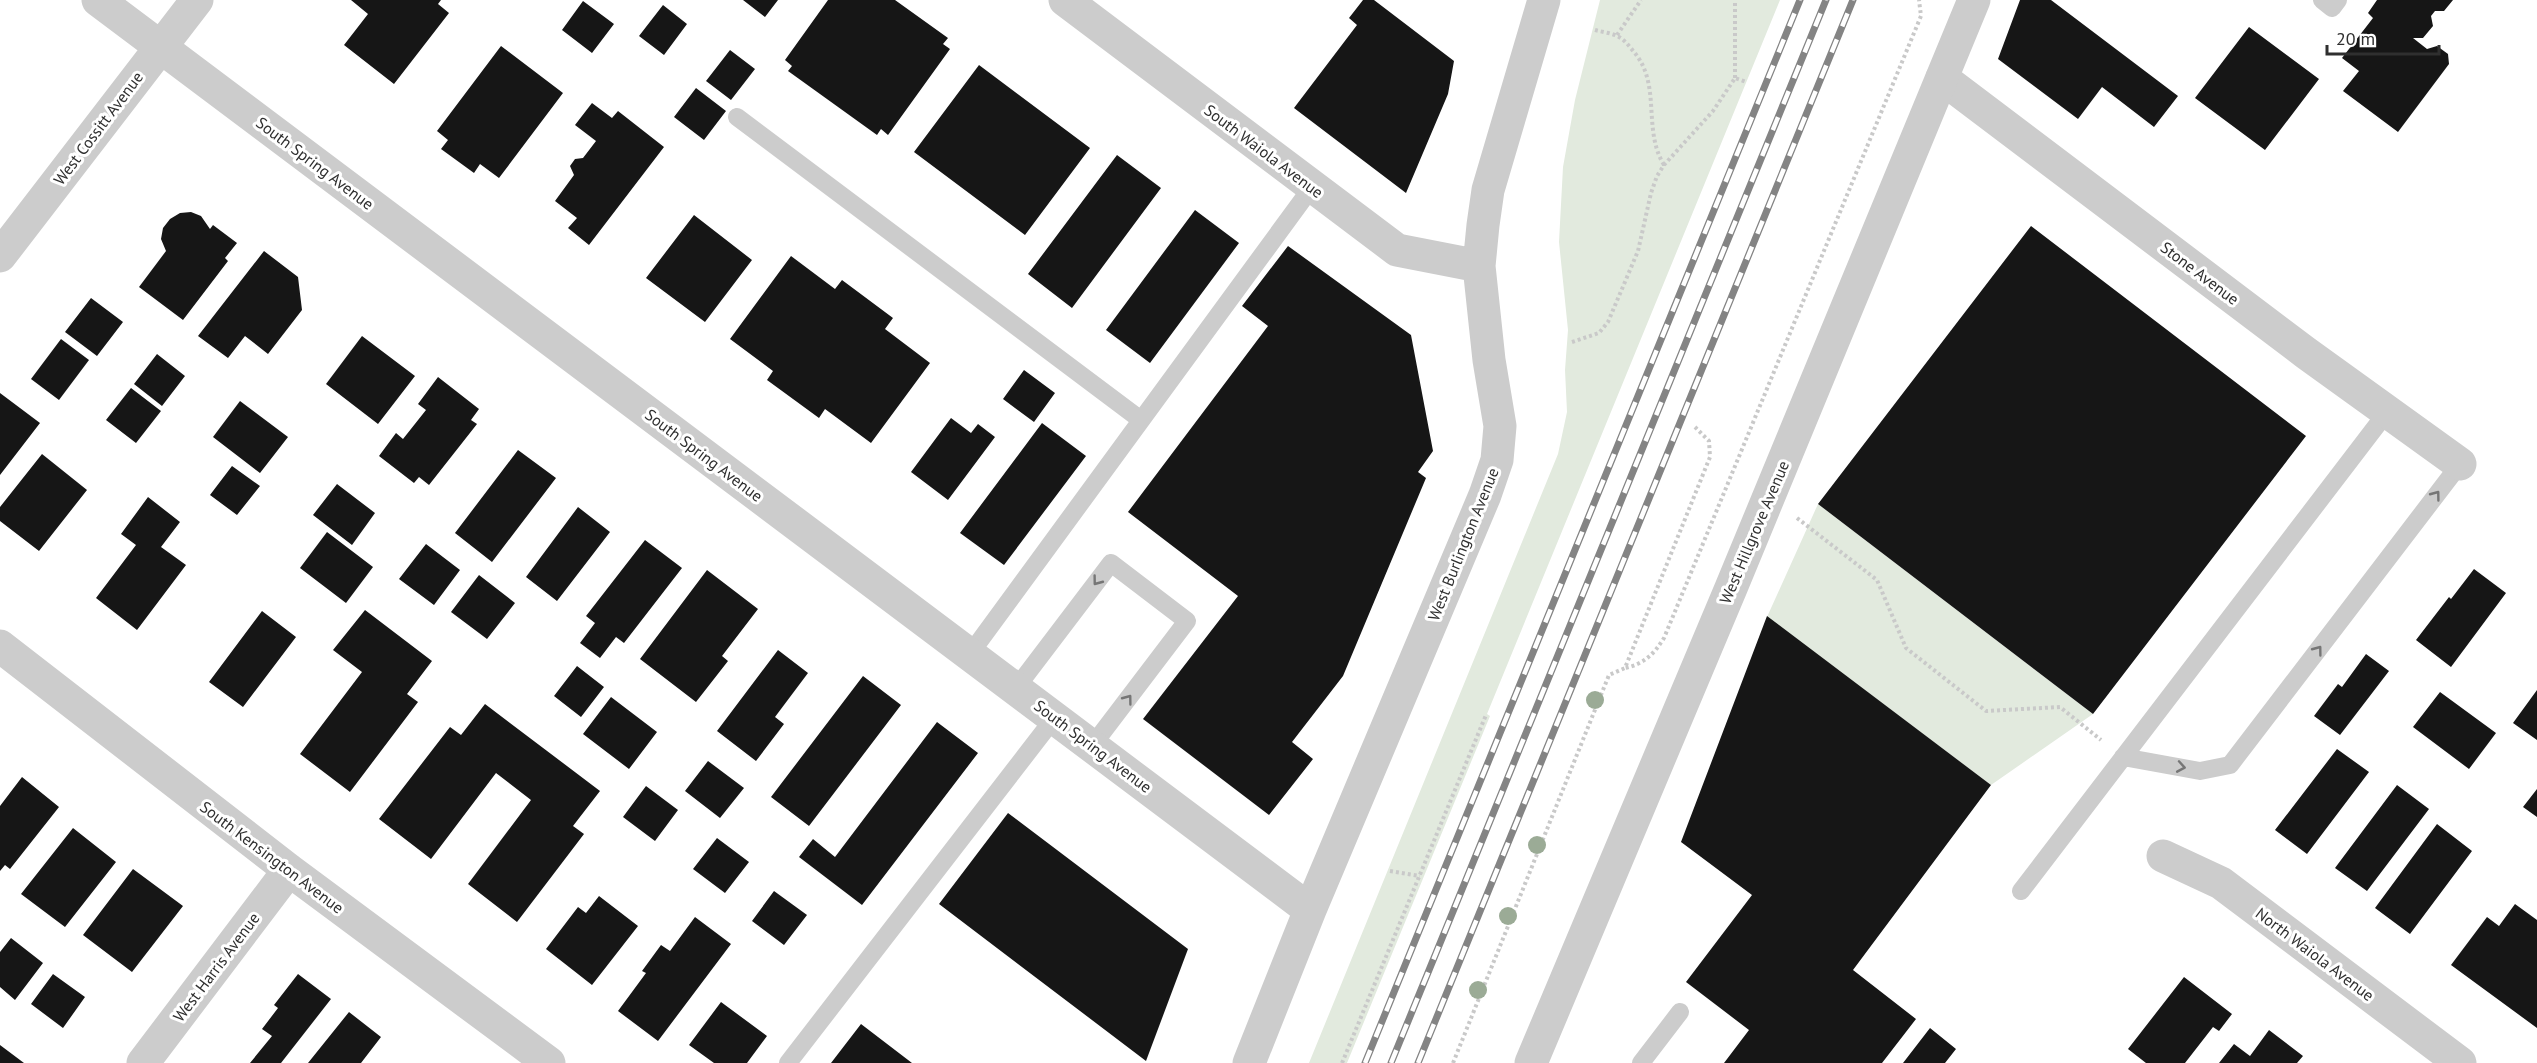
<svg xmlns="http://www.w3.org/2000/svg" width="2537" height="1063" font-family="'PT Sans',sans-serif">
  <rect width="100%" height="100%" fill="#fff"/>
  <path fill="#e2eade" d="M 1600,0 L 1780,0 L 1487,714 L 1490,716 L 1347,1063 L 1309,1063 L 1558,454 L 1567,412 L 1565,370 L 1568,330 L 1559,242 L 1563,167 L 1575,100 Z
    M 1818,504 L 2093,714 L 1991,785 L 1767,617 Z"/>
  <path fill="#161616" d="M 351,0 L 441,0 L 438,4 L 449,13 L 394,84 L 344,45 L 368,14 Z
    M 743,0 L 778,0 L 765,17 Z
    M 828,0 L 895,0 L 948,38 L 943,44 L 950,49 L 888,135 L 881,129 L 877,135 L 788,71 L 792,66 L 785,60 Z
    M 1363,0 L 1374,0 L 1454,61 L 1448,94 L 1406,193 L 1294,108 L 1357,25 L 1349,18 Z
    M 2020,0 L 2051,0 L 2178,96 L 2154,127 L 2102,87 L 2078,119 L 1998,59 Z
    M 2377,0 L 2453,0 L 2444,11 L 2435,11 L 2431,16 L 2433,26 L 2423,38 L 2413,38 L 2427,49 L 2437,46 L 2448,54 L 2449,64 L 2398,132 L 2343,91 L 2359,71 L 2342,58 L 2373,18 L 2368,13 Z
    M 583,1 L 614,24 L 592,53 L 562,30 Z
    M 663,5 L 687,24 L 664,55 L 639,36 Z
    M 2249,27 L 2319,79 L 2265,150 L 2195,98 Z
    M 501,46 L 563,93 L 499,178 L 480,164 L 474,173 L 441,149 L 448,140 L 437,131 Z
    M 730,50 L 755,69 L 731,100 L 706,81 Z
    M 979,65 L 1090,148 L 1025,235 L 914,152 Z
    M 696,88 L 726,111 L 704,140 L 674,117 Z
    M 592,103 L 612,118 L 618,111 L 664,147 L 589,245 L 568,228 L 577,218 L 555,201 L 574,175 L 570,166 L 575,159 L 583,158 L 596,141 L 575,125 Z
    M 1117,155 L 1161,188 L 1072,308 L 1028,274 Z
    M 1195,210 L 1239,243 L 1150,363 L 1106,330 Z
    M 191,212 L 201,216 L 210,229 L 213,225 L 237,243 L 225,258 L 228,261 L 183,320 L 139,287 L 166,251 L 161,239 L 163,228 L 170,219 L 180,213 Z
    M 694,215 L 752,260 L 705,322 L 646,278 Z
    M 2031,226 L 2306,436 L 2093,714 L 1818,504 Z
    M 1288,246 L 1411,335 L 1433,451 L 1418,472 L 1426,478 L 1343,676 L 1292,742 L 1313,759 L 1269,815 L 1143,719 L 1238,596 L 1128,512 L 1268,326 L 1242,306 Z
    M 264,251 L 298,277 L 302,310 L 268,354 L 245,336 L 228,358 L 198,336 Z
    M 791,256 L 835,289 L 842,280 L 893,318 L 885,329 L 930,363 L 871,443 L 825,409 L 819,418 L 767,380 L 773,371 L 730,339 Z
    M 91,298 L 123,322 L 97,356 L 65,332 Z
    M 362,336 L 415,376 L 378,424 L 326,384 Z
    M 61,339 L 89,360 L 59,400 L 31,379 Z
    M 157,354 L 185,376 L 162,406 L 134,384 Z
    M 1024,370 L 1055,393 L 1034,422 L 1003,399 Z
    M 438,377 L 479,409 L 471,420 L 477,424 L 429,485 L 419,477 L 414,483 L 379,456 L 396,433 L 403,439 L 426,410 L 418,404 Z
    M 131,388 L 161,411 L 136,443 L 106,420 Z
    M 0,393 L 40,423 L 0,475 Z
    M 240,401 L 288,437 L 260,473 L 213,437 Z
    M 951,418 L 971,433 L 978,424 L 995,437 L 948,500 L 911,472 Z
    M 1042,423 L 1086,456 L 1004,565 L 960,533 Z
    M 518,450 L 556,478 L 492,562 L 455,533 Z
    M 42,454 L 87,490 L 39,551 L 0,521 L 0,507 Z
    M 232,466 L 260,486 L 237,515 L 210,495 Z
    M 337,484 L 375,513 L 352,545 L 313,515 Z
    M 148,497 L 180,522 L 161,547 L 186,565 L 137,630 L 96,598 L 136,545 L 121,534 Z
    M 578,507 L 610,532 L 557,601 L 526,577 Z
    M 327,532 L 373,567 L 346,603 L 300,568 Z
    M 645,540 L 682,568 L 624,643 L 616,637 L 600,658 L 580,643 L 595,623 L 586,616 Z
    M 426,544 L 460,570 L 434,605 L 399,579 Z
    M 2474,569 L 2506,593 L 2451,667 L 2416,640 L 2449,597 L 2451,599 Z
    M 707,570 L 758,609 L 722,656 L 728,661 L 696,702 L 640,659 Z
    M 479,575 L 515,603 L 487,639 L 451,612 Z
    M 365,610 L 432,661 L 407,694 L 418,702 L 350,792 L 300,754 L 362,672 L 333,650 Z
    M 262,611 L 296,637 L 243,707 L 209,682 Z
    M 1767,616 L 1991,785 L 1853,970 L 1916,1019 L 1882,1063 L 1724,1063 L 1749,1030 L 1686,982 L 1752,895 L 1681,842 Z
    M 778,650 L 808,673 L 775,717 L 784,724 L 756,761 L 717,731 Z
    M 2366,654 L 2389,671 L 2340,735 L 2314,716 L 2338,684 L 2342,687 Z
    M 577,666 L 604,687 L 581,717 L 554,696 Z
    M 863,676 L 901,705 L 809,826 L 771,797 Z
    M 2537,690 L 2537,740 L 2513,723 Z
    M 2440,692 L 2496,733 L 2469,769 L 2413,727 Z
    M 611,697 L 657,732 L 629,769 L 583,734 Z
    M 485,704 L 600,791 L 573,826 L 584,834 L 517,922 L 468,884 L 531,800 L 496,773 L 431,859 L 379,819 L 450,727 L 461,735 Z
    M 937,722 L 978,753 L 862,905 L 799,857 L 813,839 L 835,857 Z
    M 2337,749 L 2369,772 L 2307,854 L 2275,830 Z
    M 708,761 L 744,788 L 720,818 L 685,791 Z
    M 22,777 L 59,807 L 10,869 L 5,865 L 0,871 L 0,806 Z
    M 2397,785 L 2429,809 L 2367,891 L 2335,868 Z
    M 646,786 L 678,810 L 655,841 L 623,817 Z
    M 2537,789 L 2537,817 L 2523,807 Z
    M 1008,813 L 1188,949 L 1146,1061 L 939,904 Z
    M 2437,824 L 2472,851 L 2410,934 L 2375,908 Z
    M 73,828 L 116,862 L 65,927 L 21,894 Z
    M 717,838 L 749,862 L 725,893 L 693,869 Z
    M 133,869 L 183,906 L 132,972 L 83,935 Z
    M 774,891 L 807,915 L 784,945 L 752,921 Z
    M 599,896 L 638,926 L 592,985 L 546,949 L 578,907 L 586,913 Z
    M 2515,904 L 2537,920 L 2537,1028 L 2451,965 L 2487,917 L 2499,926 Z
    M 695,917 L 731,944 L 658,1041 L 618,1011 L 646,973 L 642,971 L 661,945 L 670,951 Z
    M 11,938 L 43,963 L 15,1000 L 0,987 L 0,952 Z
    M 53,974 L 85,997 L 63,1028 L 31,1004 Z
    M 298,974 L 331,999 L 281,1063 L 250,1063 L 272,1036 L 262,1029 L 278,1008 L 274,1005 Z
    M 2184,977 L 2232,1014 L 2219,1031 L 2213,1027 L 2185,1063 L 2146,1063 L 2128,1049 Z
    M 721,1002 L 767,1036 L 747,1063 L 714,1063 L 689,1045 Z
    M 349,1012 L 381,1037 L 361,1063 L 308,1063 Z
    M 861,1024 L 912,1063 L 831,1063 Z
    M 1930,1028 L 1956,1049 L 1945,1063 L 1903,1063 Z
    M 2269,1030 L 2303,1056 L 2297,1063 L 2219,1063 L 2234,1044 L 2250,1056 Z
    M 0,1045 L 24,1063 L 0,1063 Z"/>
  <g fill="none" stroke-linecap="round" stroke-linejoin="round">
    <path stroke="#c9c9c9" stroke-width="4" stroke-dasharray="3 3" stroke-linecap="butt" d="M 1595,30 C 1602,32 1611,33 1617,36 C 1624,39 1629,46 1634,52 C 1662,85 1642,129 1664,165
      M 1617,35 L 1641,0
      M 1735,78 L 1735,0
      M 1572,342 L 1599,333 L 1608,322 L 1638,251 L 1651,193 L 1657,176 L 1664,165 L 1713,111 L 1735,78 L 1746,82
      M 1695,427 L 1709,441 L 1710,457 L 1625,668 C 1644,664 1654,654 1664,638 L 1921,16 L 1919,0
      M 1797,518 L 1877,580 L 1906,648 L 1986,711 L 2060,707 L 2101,740
      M 1390,871 L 1420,876
      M 1342,1063 L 1486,715
      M 1453,1063 L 1609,675 L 1625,668"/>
    <path stroke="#ccc" stroke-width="18" d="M 2322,0 L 2332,8 L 2338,0
      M 737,117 L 1141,420
      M 970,654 L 1312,187
      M 1016,688 L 1111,563 L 1187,621 L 1092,746
      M 2123,757 L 2200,771 L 2230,765 L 2460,464
      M 2021,891 L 2387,412
      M 788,1063 L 1055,717
      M 1641,1063 L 1680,1012"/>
    <path stroke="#ccc" stroke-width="33" d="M 98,0 L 1310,910
      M 1065,0 L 1397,250 L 1479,266
      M 1942,78 L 2306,353 L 2460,464
      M 0,256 L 197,0
      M 0,646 L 289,870 L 549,1063
      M 2163,856 L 2221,883 L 2460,1063
      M 143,1063 L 289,870
      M 1249,1063 L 1310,910 L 1485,495 L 1497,460 L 1500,426 L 1489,360 L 1479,266 L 1483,225 L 1488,190 L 1544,0"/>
    <path stroke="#ccc" stroke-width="33" d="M 1531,1063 L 1731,588 L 1974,0"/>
    <g stroke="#848484" stroke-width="7">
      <path id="rail" d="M 1365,1063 L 1800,0
        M 1391,1063 L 1826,0
        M 1418,1063 L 1853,0"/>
    </g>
    <use href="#rail" stroke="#fff" stroke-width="4.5" stroke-dasharray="14" stroke-linecap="butt"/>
  </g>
  <g fill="#9bab96">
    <circle cx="1595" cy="700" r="9"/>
    <circle cx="1537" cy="845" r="9"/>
    <circle cx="1508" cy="916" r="9"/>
    <circle cx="1478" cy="990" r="9"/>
  </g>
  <defs><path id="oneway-chevron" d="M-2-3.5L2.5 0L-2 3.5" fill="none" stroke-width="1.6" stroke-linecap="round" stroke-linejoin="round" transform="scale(1.5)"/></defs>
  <g stroke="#767676">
    <use href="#oneway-chevron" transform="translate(2436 495) rotate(-53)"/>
    <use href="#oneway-chevron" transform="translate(1097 581) rotate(127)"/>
    <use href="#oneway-chevron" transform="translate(2318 650) rotate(-53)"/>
    <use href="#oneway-chevron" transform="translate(1128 699) rotate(-53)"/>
    <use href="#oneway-chevron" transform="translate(2181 767) rotate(10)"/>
  </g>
  <g text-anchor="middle" stroke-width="6" stroke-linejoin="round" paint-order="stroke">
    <g font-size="16" fill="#2f2f2f" stroke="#fff">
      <text transform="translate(98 128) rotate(-53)" y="6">West Cossitt Avenue</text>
      <text transform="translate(1264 151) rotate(37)" y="6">South Waiola Avenue</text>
      <text transform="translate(315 163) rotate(37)" y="6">South Spring Avenue</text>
      <text transform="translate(2200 273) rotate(37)" y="6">Stone Avenue</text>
      <text transform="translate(704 455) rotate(37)" y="6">South Spring Avenue</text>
      <text transform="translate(1754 532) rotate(-67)" y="6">West Hillgrove Avenue</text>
      <text transform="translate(1463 544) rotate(-68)" y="6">West Burlington Avenue</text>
      <text transform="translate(1093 746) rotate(37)" y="6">South Spring Avenue</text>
      <text transform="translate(272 857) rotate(37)" y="6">South Kensington Avenue</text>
      <text transform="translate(2315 954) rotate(37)" y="6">North Waiola Avenue</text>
      <text transform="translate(216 967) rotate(-53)" y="6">West Harris Avenue</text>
    </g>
  </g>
  <path d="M2327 45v9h112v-9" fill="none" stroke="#2f2f2f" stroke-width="3"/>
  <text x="2336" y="45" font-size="18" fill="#2f2f2f" stroke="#ffffff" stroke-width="4.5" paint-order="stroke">20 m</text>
</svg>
